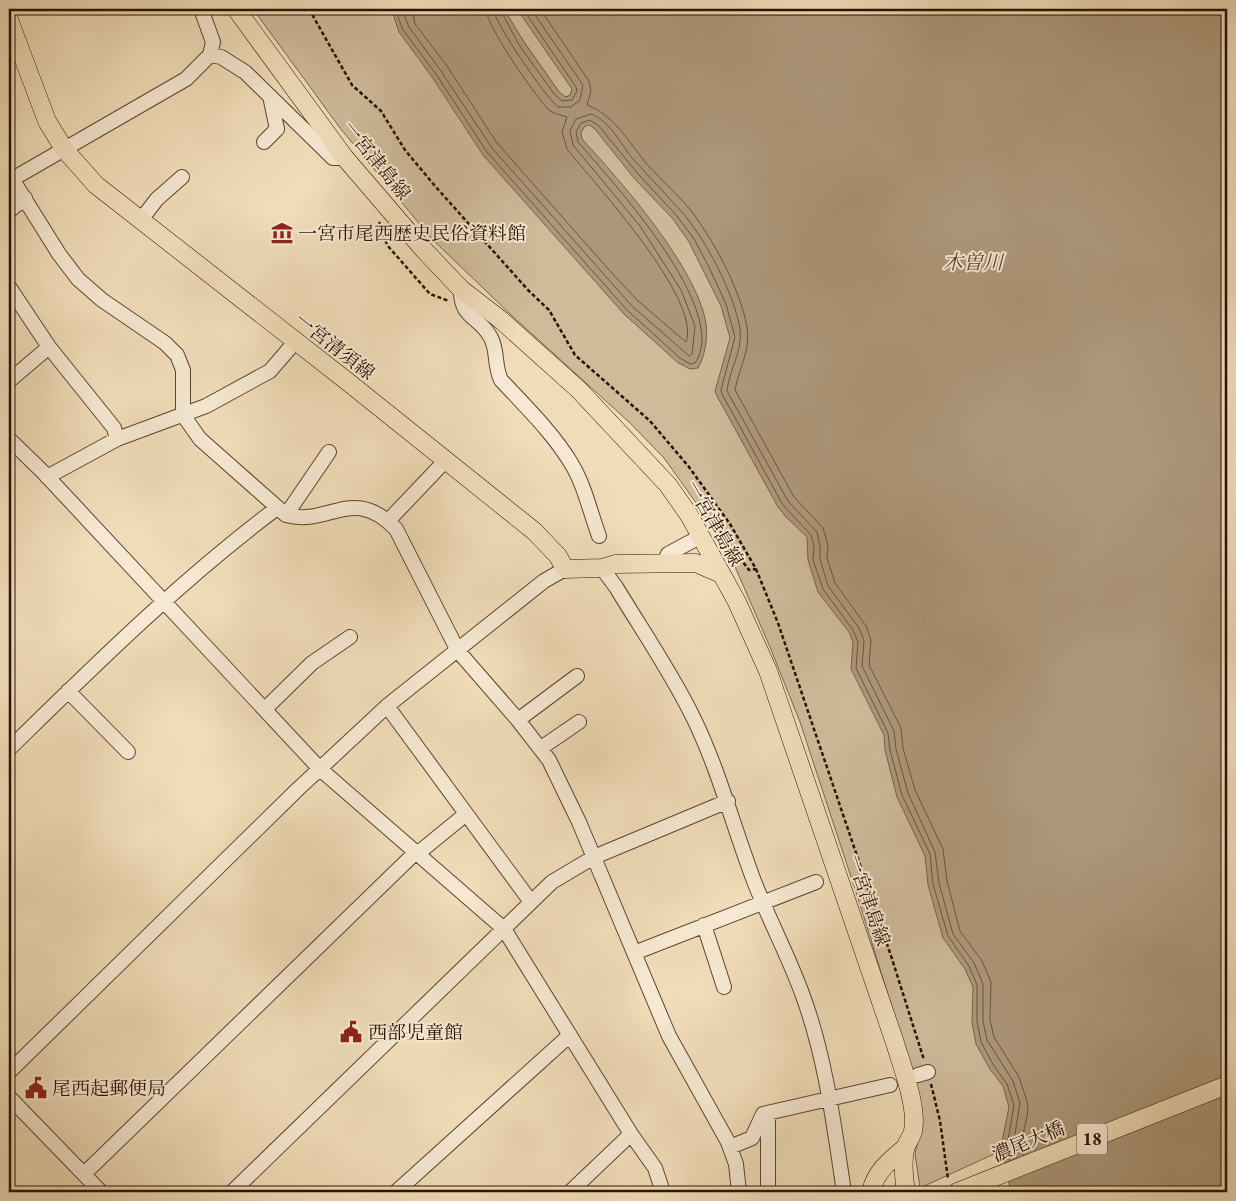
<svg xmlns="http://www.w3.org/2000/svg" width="1236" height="1201" font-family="'EB Garamond','Noto Serif JP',serif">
  <rect width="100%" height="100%" fill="#f1dcb9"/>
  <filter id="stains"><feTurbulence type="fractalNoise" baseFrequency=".004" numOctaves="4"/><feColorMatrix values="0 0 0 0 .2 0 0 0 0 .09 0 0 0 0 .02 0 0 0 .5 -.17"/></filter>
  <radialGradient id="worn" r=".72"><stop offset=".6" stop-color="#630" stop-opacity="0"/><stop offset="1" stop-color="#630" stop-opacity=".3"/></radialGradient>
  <path fill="#cfba9a" stroke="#7c664d" d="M 253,9 L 474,9 L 577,133 L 583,125 L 596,123 L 693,220 L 833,581 L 971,958 L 1011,1105 L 1005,1149 L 920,1188 L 915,1154 L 921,1124 L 917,1088 L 857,895 L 800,722 L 770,647 L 736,569 L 704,514 L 664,458 L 629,422 L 510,314 L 432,239 L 340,128 Z
    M 501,9 L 523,9 L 576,77 L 570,96 L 563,97 L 559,92 Z"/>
  <path fill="#ad977a" stroke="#786249" d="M 395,9 L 504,9 L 524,42 L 559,92 L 566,97 L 570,95 L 572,89 L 517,9 L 1227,9 L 1227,1192 L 1011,1192 L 1001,1146 L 1009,1107 L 1003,1086 L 990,1069 L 976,1044 L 972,1022 L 973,987 L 965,969 L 943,938 L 928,885 L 925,856 L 897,797 L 885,750 L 884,735 L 851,669 L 853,642 L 849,632 L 818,592 L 808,560 L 807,537 L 786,517 L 778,507 L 717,396 L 715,391 L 730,338 L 721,306 L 689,242 L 673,219 L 634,178 L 595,129 L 589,125 L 584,127 L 581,133 L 582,139 C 620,180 698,269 706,324 C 708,338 705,356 698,368 L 690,369 L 677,362 L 624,314 L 483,155 L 432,77 L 399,32 L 392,11 Z"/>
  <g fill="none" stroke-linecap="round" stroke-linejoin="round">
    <path stroke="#6b543d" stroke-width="1" d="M 398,9 L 398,17 L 403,30 L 436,74 L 487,152 L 627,310 L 680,358 L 690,364 L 695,363 C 732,311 611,180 578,142 L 576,132 L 581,123 L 590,120 L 599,126 L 638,174 L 677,216 L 694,239 L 709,267 L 726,304 L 735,337 L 721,390 L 722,394 L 783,505 L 811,535 L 814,546 L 813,560 L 823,589 L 853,630 L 858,642 L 856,668 L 888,733 L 890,750 L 902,795 L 930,854 L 933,884 L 948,936 L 969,966 L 977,985 L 977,1022 L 981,1042 L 994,1066 L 1007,1084 L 1014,1105 L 1007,1146 L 1010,1160
      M 404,9 L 404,15 L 409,27 L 441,71 L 492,148 L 632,306 L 689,356 L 692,354 L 695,326 L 681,290 L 640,226 L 573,145 L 570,131 L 576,119 L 591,114 C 609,120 621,144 632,158 C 648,176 665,193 681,211 C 705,238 734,293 740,329 C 743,351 729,370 727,391 L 788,501 L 817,532 L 820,546 L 820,559 L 828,586 L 859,628 L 864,641 L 862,666 L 894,731 L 896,749 L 908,793 L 935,852 L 939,883 L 953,934 L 974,963 L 983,984 L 983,1021 L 987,1040 L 1013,1081 L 1020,1103 L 1013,1146 L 1016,1158
      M 412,9 L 415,24 L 447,66 L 497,143 L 610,271 L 637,300 L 686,342 C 702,299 594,183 567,149 L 562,132 L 567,117 C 561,115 554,114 549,110 C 536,97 486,26 486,9
      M 493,9 C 494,22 546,98 558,107 L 571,107 L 580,100 L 583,85 L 531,9
      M 500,9 L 519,45 L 555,95 L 562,101 L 572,100 L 577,91 L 576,87 L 523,9
      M 540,9 L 589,81 L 591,91 L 587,105 C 614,115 628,141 646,163 C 659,178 675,192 688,207 C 712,237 740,288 747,327 C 751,349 739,368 735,390 L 794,497 L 823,528 L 828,545 L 827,558 L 835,583 L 866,626 L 871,640 L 869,665 L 901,728 L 903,748 L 915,790 L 943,849 L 947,881 L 960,931 L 982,961 L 991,982 L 990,1020 L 994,1037 L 1019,1077 L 1027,1101 L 1028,1110 L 1021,1146 L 1023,1155"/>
    <g stroke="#5b442e" stroke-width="16">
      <path id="minor" d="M 210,55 L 221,57 L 245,72 L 333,158 L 345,158
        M 264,142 L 277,129 L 270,96
        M 9,174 L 59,254 L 78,279 L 102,300 L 165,343 L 177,355 L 183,370 L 183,415 L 200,439 L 286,515 C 330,527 352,484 396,529 L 458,651 L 518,720 L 549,760 L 579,822 L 669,1036 L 728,1142 L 736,1164 L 739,1192
        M 9,181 L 186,79 L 210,55 L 213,42 L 201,9
        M 9,211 L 25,198
        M 140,221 L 157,199 L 182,177
        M 9,287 L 49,347 L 114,428 L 117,439
        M 461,289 C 460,319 480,316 491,338 C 498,351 494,366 501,380 C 525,406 553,433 571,463 C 585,486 590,512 599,536
        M 9,381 L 49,347
        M 9,439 L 43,472 L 320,769 L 504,929 L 631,1134 L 655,1168 L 663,1192
        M 47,477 L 117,439 L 206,406 L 270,371 L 295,342
        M 286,515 L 329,452
        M 388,521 L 446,460
        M 664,563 L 668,554 L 694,540
        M 602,568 L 616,587 C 642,630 671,672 693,717 C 719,770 733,826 754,881 C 769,920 789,957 803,996 C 826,1059 834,1126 844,1192
        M 68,691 L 128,752
        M 387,706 L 531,902
        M 265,709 L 312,663 L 350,637
        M 518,720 L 577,676
        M 541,748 L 579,722
        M 9,749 C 95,665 181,580 277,508
        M 417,854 L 466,814
        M 704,925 L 724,987
        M 634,953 L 816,882
        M 9,1072 L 298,789 L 387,706 L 544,581 L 565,569
        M 918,1075 L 928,1072
        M 9,1097 L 101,1192
        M 768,1113 L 768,1192
        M 730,1147 L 752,1138 L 763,1114 L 890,1085
        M 84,1174 L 415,853
        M 232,1192 L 552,882 L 594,857 L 728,801
        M 396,1192 L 570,1035
        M 570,1192 L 631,1134"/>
    </g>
    <g stroke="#291200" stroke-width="19">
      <path id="major" d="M 236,9 L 345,158 L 424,250 L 461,289 L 501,320 L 579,390 L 668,485 L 689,515 L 737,602 L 768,671 L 895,1043 C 902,1066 918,1108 913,1131 C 912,1136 908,1141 906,1146 C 902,1159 904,1179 906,1192
        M 9,20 L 47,121 L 64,149 L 96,185 L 348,382 L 534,531 L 558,556 L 565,569 L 602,568 L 615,564 L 696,563 L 719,573
        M 871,1192 C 875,1172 890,1160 906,1147
        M 957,1192 L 1227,1085"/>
    </g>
    <path stroke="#291200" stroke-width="2.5" stroke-dasharray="4 2.5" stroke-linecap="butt" d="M 309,9 L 352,85 L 381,111 L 405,150 L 435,186 L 528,290 L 549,310 L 575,355 L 650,421 L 689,467 L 730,524 L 756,569 L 778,623 L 892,959 L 924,1060
      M 379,222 L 387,245 L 430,294 L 449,301
      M 714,531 L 720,531 L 749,570 L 756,569
      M 931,1084 L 940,1121 L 948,1179"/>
    <use href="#minor" stroke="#f6e8d2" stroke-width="14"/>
    <use href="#major" stroke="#f1dcb9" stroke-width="18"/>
  </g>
  <defs>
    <g id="museum-bare" transform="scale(1.725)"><path d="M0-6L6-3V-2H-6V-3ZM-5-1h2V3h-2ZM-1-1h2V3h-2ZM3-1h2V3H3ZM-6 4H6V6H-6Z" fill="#8f2418" stroke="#f6e8d2" stroke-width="2.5" paint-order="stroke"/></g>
    <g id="civic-bare" transform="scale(1.725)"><path d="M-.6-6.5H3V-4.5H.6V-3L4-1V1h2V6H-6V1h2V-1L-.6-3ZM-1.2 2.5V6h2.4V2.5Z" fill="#8f2418" stroke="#f6e8d2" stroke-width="2.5" paint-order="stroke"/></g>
  </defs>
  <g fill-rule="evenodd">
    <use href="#museum-bare" x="282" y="233"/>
    <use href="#civic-bare" x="351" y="1032"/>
    <use href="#civic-bare" x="36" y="1088"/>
  </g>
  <g text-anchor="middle" stroke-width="4" stroke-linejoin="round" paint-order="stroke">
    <rect fill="#f6e8d2" stroke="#66523f" stroke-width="1" x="1077" y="1123.5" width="30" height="31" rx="4"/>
    <g font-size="18" font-weight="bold" fill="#291200">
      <text x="1092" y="1145">18</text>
    </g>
    <g font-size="19" fill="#291200" stroke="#f6e8d2">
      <text transform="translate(377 160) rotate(51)" y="7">一宮津島線</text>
      <text transform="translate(335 346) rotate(38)" y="7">一宮清須線</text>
      <text transform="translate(715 523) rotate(60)" y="7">一宮津島線</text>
      <text transform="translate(869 900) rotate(71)" y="7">一宮津島線</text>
      <text transform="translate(1028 1141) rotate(-22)" y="7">濃尾大橋</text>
    </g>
    <g font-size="19" fill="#291200" stroke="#f6e8d2" text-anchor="start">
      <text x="298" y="240">一宮市尾西歴史民俗資料館</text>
      <text x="368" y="1039">西部児童館</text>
      <text x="52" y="1095">尾西起郵便局</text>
    </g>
    <g font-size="20" font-style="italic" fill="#5e4731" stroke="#f6e8d2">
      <text x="973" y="269">木曽川</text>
    </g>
  </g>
  <rect width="1236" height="1201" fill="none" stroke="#f1dcb9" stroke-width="30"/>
  <rect x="10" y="10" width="1216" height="1181" fill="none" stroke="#291200" stroke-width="2.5"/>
  <rect x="15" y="15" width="1206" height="1171" fill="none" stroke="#291200"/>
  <rect width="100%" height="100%" filter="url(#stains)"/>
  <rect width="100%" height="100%" fill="url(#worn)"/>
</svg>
